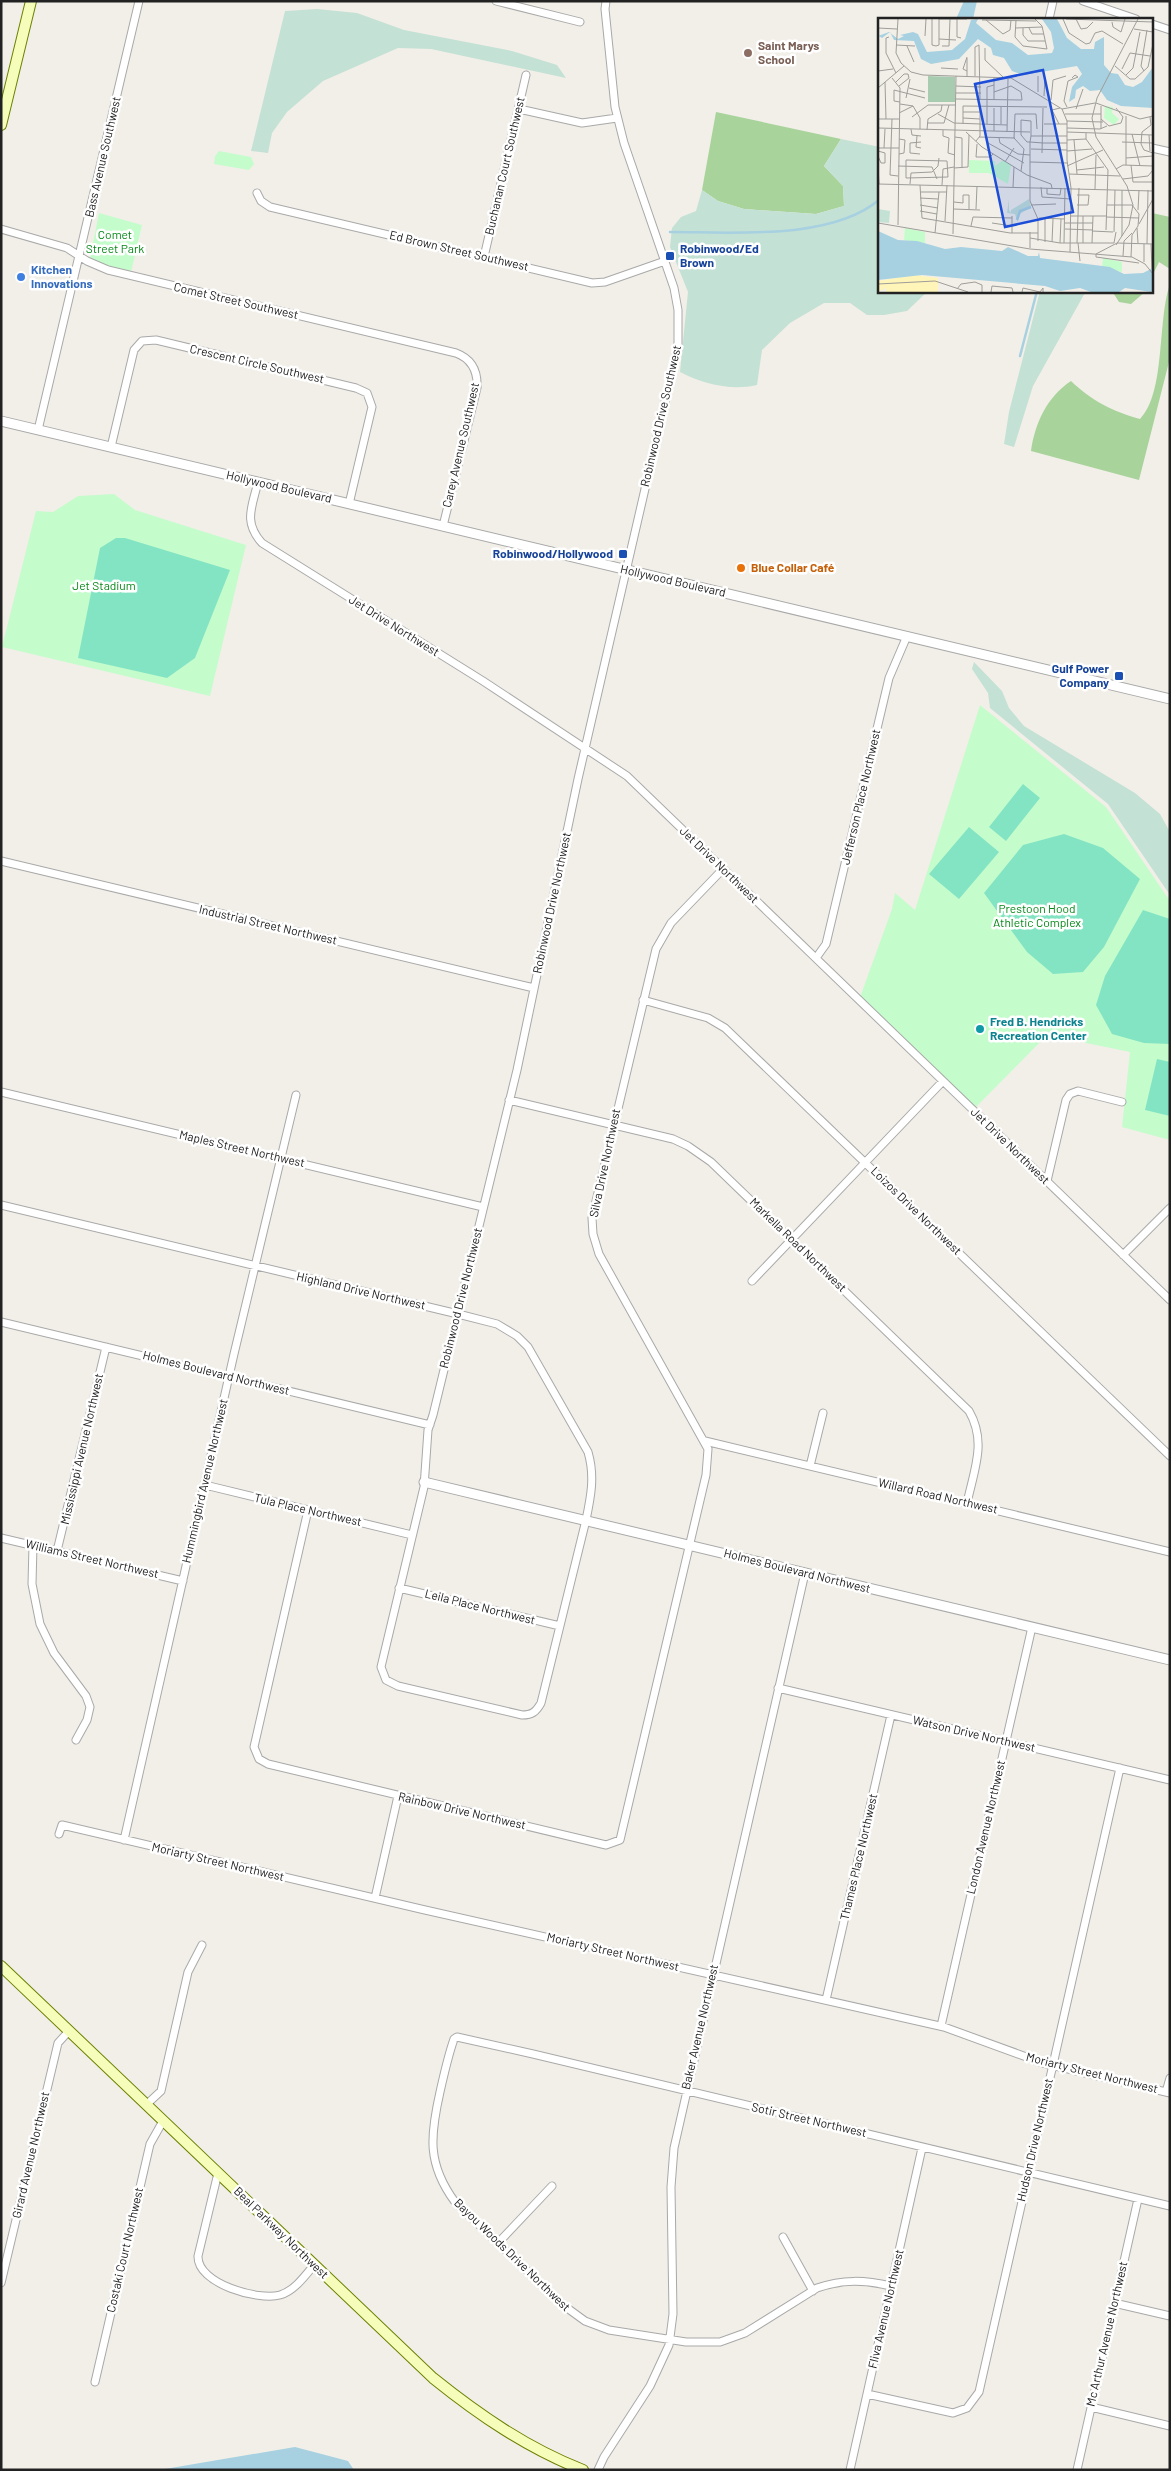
<svg xmlns="http://www.w3.org/2000/svg" width="1171" height="2471" font-family="Barlow,sans-serif">
  <rect width="100%" height="100%" fill="#f2efe8"/>
  <path fill="#a8d39b" d="M 716,112 L 841,139 L 824,166 L 843,186 L 844,206 L 816,214 L 744,209 L 718,201 L 702,190 Z
    M 1152,213 L 1170,217 L 1170,269 L 1159,262 L 1152,276 Z
    M 1170,284 L 1170,358 L 1139,480 L 1031,451 C 1035,423 1047,397 1071,381 C 1092,401 1112,411 1140,419 C 1166,392 1157,321 1170,284 Z
    M 1112,291 L 1146,291 L 1131,304 L 1119,302 Z"/>
  <path fill="#c4e1d5" d="M 317,9 L 357,13 L 404,30 L 512,51 L 557,65 L 566,78 L 431,49 L 398,48 L 323,81 L 287,112 L 272,133 L 268,153 L 251,151 L 285,11 Z
    M 841,139 L 880,147 L 880,291 L 928,291 L 907,311 L 884,315 L 867,315 L 850,303 L 824,303 L 790,323 L 762,350 L 757,385 C 731,391 703,384 680,372 L 688,292 L 670,247 L 672,228 L 681,217 L 696,211 L 702,190 L 718,201 L 744,209 L 816,214 L 844,206 L 843,186 L 824,166 Z
    M 1040,291 L 1086,291 L 1033,386 L 1014,447 L 1004,444 L 1009,412 Z
    M 974,662 L 1002,691 L 1009,708 L 1024,726 L 1135,793 L 1160,814 L 1170,832 L 1170,895 L 1108,804 L 990,708 L 988,693 L 972,669 Z"/>
  <path fill="#c5fccc" d="M 219,151 L 251,157 L 254,164 L 249,170 L 214,164 L 215,156 Z
    M 99,213 L 142,225 L 131,272 L 108,267 L 90,258 Z
    M 114,494 L 135,510 L 246,545 L 210,696 L 2,647 L 36,511 L 53,512 L 78,496 Z
    M 980,705 L 1106,807 L 1170,901 L 1170,1140 L 1122,1127 L 1130,1052 L 1047,1035 L 973,1110 L 859,1000 L 892,909 L 895,893 L 915,910 Z"/>
  <path fill="#83e4c4" d="M 116,538 L 125,538 L 230,570 L 195,658 L 167,678 L 78,658 L 100,548 Z
    M 1023,784 L 1040,798 L 1006,841 L 989,827 Z
    M 969,827 L 999,852 L 959,899 L 929,874 Z
    M 1064,834 L 1103,848 L 1140,879 L 1104,947 L 1083,972 L 1053,974 L 1027,952 L 984,893 L 1023,845 Z
    M 1143,910 L 1170,919 L 1170,1044 L 1144,1043 L 1112,1034 L 1096,1005 L 1105,976 Z
    M 1157,1059 L 1170,1062 L 1170,1116 L 1145,1110 Z"/>
  <path fill="#a7d1e1" d="M 964,1 L 977,1 L 973,19 L 956,19 Z
    M 295,2447 L 348,2461 L 354,2470 L 159,2470 Z"/>
  <g fill="none" stroke-linecap="round" stroke-linejoin="round">
    <path stroke="#a7d1e1" stroke-width="2.5" d="M 670,232 C 731,232 832,241 880,199
      M 1020,356 L 1037,291"/>
    <g stroke="#a9a9a9" stroke-width="9">
      <path id="minor" d="M 496,1 L 580,22
        M 1083,1 L 1136,19
        M 1049,19 L 1053,1
        M 1152,24 L 1170,30
        M 519,109 L 582,123 L 617,118
        M 1152,148 L 1170,152
        M 257,193 L 261,201 L 270,207 L 592,283 L 605,282 L 665,261
        M 1,229 L 67,248 L 87,261 L 108,270 L 456,353 C 472,359 478,371 477,388 L 443,526
        M 484,257 L 526,75
        M 38,430 L 139,1
        M 111,447 L 134,350 L 142,341 L 156,340 L 356,388 L 367,393 L 372,407 L 349,504
        M 258,482 C 252,507 243,522 262,543 L 483,681 L 627,776 L 1170,1300
        M 1,861 L 534,988
        M 816,958 L 826,944 L 889,678 L 907,636
        M 643,1000 L 708,1018 L 725,1028 L 1170,1456
        M 1,1092 L 483,1207
        M 509,1100 L 673,1139 L 688,1146 L 711,1162 L 969,1411 C 987,1442 974,1470 967,1503
        M 1047,1181 L 1066,1100 L 1070,1094 L 1078,1091 L 1122,1102
        M 1,1205 L 458,1314 L 497,1324 L 517,1336 L 528,1347 L 588,1452 C 595,1476 591,1496 586,1520 L 541,1703 C 536,1712 532,1715 522,1715 L 398,1686 L 386,1680 L 381,1667 L 424,1487 L 428,1430 L 433,1415 L 517,1070 L 578,779 L 678,346 L 678,310 L 674,288 L 624,143 L 615,107 L 605,9 L 606,1
        M 1123,1255 L 1170,1208
        M 752,1281 L 943,1081
        M 1,1322 L 430,1425
        M 705,1441 L 1170,1552
        M 810,1466 L 823,1413
        M 205,1485 L 412,1535
        M 308,1510 L 254,1747 L 259,1759 L 268,1764 L 606,1845 L 620,1840 L 706,1475 L 708,1449 L 599,1254 L 593,1234 L 592,1218 L 656,949 L 671,923 L 723,869
        M 1,1538 L 183,1581
        M 33,1545 L 32,1584 L 40,1624 L 54,1653 L 86,1696 L 90,1707 L 87,1720 L 76,1740
        M 57,1551 L 106,1347
        M 399,1588 L 560,1626
        M 778,1688 L 1170,1780
        M 59,1834 L 62,1825 L 425,1910 L 944,2027 L 1043,2063 L 1170,2093
        M 124,1840 L 234,1354 L 296,1095
        M 375,1898 L 398,1796
        M 826,2000 L 891,1715
        M 941,2026 L 1032,1627
        M 1166,2092 L 1170,2078
        M 146,2105 L 161,2091 L 188,1972 L 202,1945
        M 218,2173 L 198,2256 C 197,2284 259,2301 280,2295 C 294,2291 305,2276 314,2265
        M 783,2237 L 813,2291
        M 498,2243 L 552,2186
        M 1,2283 L 58,2043 L 69,2031
        M 891,2286 C 865,2280 843,2279 817,2288 L 745,2333 L 720,2342 L 686,2342 L 609,2330 L 585,2321 L 563,2305 L 455,2202 C 427,2164 430,2136 440,2092 C 444,2074 448,2056 454,2039 L 457,2037 L 533,2054 L 1170,2206
        M 1114,2303 L 1170,2316
        M 95,2382 L 150,2144 L 163,2121
        M 867,2394 L 953,2413 L 967,2408 L 979,2392 L 1120,1768
        M 1091,2407 L 1170,2426
        M 598,2470 L 604,2457 L 650,2386 L 669,2345 L 673,2314 L 671,2187 L 674,2148 L 805,1573
        M 850,2470 L 922,2148
        M 1077,2470 L 1138,2199"/>
    </g>
    <g stroke="#a9a9a9" stroke-width="11">
      <path id="tertiary" d="M 1,421 L 1170,699
        M 424,1482 L 1170,1660"/>
    </g>
    <g stroke="#6c8100" stroke-width="12">
      <path id="secondary" d="M 1,125 L 31,1
        M 1,1966 L 433,2378 C 479,2415 527,2448 583,2470"/>
    </g>
    <use href="#minor" stroke="#fff" stroke-width="7"/>
    <use href="#tertiary" stroke="#fff" stroke-width="9"/>
    <use href="#secondary" stroke="#f6fdbb" stroke-width="10"/>
  </g>
  <circle fill="#8d6e63" stroke="#fff" stroke-width="2" cx="748" cy="53" r="5"/>
  <g fill="#1a4fb4" stroke="#fff" stroke-width="2">
    <rect x="665" y="251" width="10" height="10" rx="2.5"/>
    <rect x="618" y="549" width="10" height="10" rx="2.5"/>
    <rect x="1114" y="671" width="10" height="10" rx="2.5"/>
  </g>
  <circle fill="#3f7fe0" stroke="#fff" stroke-width="2" cx="21" cy="277" r="5"/>
  <circle fill="#e8710a" stroke="#fff" stroke-width="2" cx="741" cy="568" r="5"/>
  <circle fill="#0f9aa8" stroke="#fff" stroke-width="2" cx="980" cy="1029" r="5"/>
  <g text-anchor="middle" stroke-width="5" stroke-linejoin="round" paint-order="stroke">
    <g font-size="12" font-weight="bold" fill="#785e54" stroke="#fff" text-anchor="start">
      <text x="758" y="50">Saint Marys<tspan x="758" dy="14">School</tspan></text>
    </g>
    <g font-size="12" fill="#222" stroke="#fff">
      <text transform="translate(103 157) rotate(-77)" y="4">Bass Avenue Southwest</text>
      <text transform="translate(505 166) rotate(-77)" y="4">Buchanan Court Southwest</text>
      <text transform="translate(459 251) rotate(13)" y="4">Ed Brown Street Southwest</text>
      <text transform="translate(236 301) rotate(13)" y="4">Comet Street Southwest</text>
      <text transform="translate(257 364) rotate(13)" y="4">Crescent Circle Southwest</text>
      <text transform="translate(661 416) rotate(-77)" y="4">Robinwood Drive Southwest</text>
      <text transform="translate(461 445) rotate(-77)" y="4">Carey Avenue Southwest</text>
      <text transform="translate(279 487) rotate(13)" y="4">Hollywood Boulevard</text>
      <text transform="translate(673 581) rotate(13)" y="4">Hollywood Boulevard</text>
      <text transform="translate(394 626) rotate(32)" y="4">Jet Drive Northwest</text>
      <text transform="translate(861 797) rotate(-77)" y="4">Jefferson Place Northwest</text>
      <text transform="translate(719 865) rotate(44)" y="4">Jet Drive Northwest</text>
      <text transform="translate(552 903) rotate(-78)" y="4">Robinwood Drive Northwest</text>
      <text transform="translate(268 925) rotate(13)" y="4">Industrial Street Northwest</text>
      <text transform="translate(1010 1146) rotate(44)" y="4">Jet Drive Northwest</text>
      <text transform="translate(242 1149) rotate(13)" y="4">Maples Street Northwest</text>
      <text transform="translate(605 1163) rotate(-78)" y="4">Silva Drive Northwest</text>
      <text transform="translate(916 1211) rotate(44)" y="4">Loizos Drive Northwest</text>
      <text transform="translate(798 1245) rotate(44)" y="4">Markella Road Northwest</text>
      <text transform="translate(361 1291) rotate(13)" y="4">Highland Drive Northwest</text>
      <text transform="translate(461 1298) rotate(-76)" y="4">Robinwood Drive Northwest</text>
      <text transform="translate(216 1373) rotate(14)" y="4">Holmes Boulevard Northwest</text>
      <text transform="translate(82 1449) rotate(-77)" y="4">Mississippi Avenue Northwest</text>
      <text transform="translate(205 1481) rotate(-77)" y="4">Hummingbird Avenue Northwest</text>
      <text transform="translate(938 1496) rotate(13)" y="4">Willard Road Northwest</text>
      <text transform="translate(308 1510) rotate(13)" y="4">Tula Place Northwest</text>
      <text transform="translate(92 1559) rotate(13)" y="4">Williams Street Northwest</text>
      <text transform="translate(797 1571) rotate(14)" y="4">Holmes Boulevard Northwest</text>
      <text transform="translate(480 1607) rotate(14)" y="4">Leila Place Northwest</text>
      <text transform="translate(974 1734) rotate(13)" y="4">Watson Drive Northwest</text>
      <text transform="translate(462 1811) rotate(13)" y="4">Rainbow Drive Northwest</text>
      <text transform="translate(986 1827) rotate(-77)" y="4">London Avenue Northwest</text>
      <text transform="translate(859 1857) rotate(-77)" y="4">Thames Place Northwest</text>
      <text transform="translate(218 1862) rotate(13)" y="4">Moriarty Street Northwest</text>
      <text transform="translate(613 1952) rotate(13)" y="4">Moriarty Street Northwest</text>
      <text transform="translate(700 2027) rotate(-77)" y="4">Baker Avenue Northwest</text>
      <text transform="translate(1092 2073) rotate(14)" y="4">Moriarty Street Northwest</text>
      <text transform="translate(809 2120) rotate(13)" y="4">Sotir Street Northwest</text>
      <text transform="translate(1035 2140) rotate(-77)" y="4">Hudson Drive Northwest</text>
      <text transform="translate(31 2155) rotate(-77)" y="4">Girard Avenue Northwest</text>
      <text transform="translate(281 2233) rotate(44)" y="4">Beal Parkway Northwest</text>
      <text transform="translate(125 2250) rotate(-77)" y="4">Costaki Court Northwest</text>
      <text transform="translate(512 2255) rotate(44)" y="4">Bayou Woods Drive Northwest</text>
      <text transform="translate(886 2309) rotate(-77)" y="4">Fliva Avenue Northwest</text>
      <text transform="translate(1107 2334) rotate(-77)" y="4">Mc Arthur Avenue Northwest</text>
    </g>
    <g font-size="12" fill="#068918" stroke="#fff">
      <text x="115" y="239">Comet<tspan x="115" dy="14">Street Park</tspan></text>
      <text x="104" y="590">Jet Stadium</text>
      <text x="1037" y="913">Prestoon Hood<tspan x="1037" dy="14">Athletic Complex</tspan></text>
    </g>
    <g font-size="12" font-weight="bold" fill="#164399" stroke="#fff" text-anchor="end">
      <text x="680" y="253" text-anchor="start">Robinwood/Ed<tspan x="680" dy="14">Brown</tspan></text>
      <text x="613" y="558">Robinwood/Hollywood</text>
      <text x="1109" y="673">Gulf Power<tspan x="1109" dy="14">Company</tspan></text>
    </g>
    <g font-size="12" font-weight="bold" fill="#366cbe" stroke="#fff" text-anchor="start">
      <text x="31" y="274">Kitchen<tspan x="31" dy="14">Innovations</tspan></text>
    </g>
    <g font-size="12" font-weight="bold" fill="#c56008" stroke="#fff" text-anchor="start">
      <text x="751" y="572">Blue Collar Café</text>
    </g>
    <g font-size="12" font-weight="bold" fill="#0d838f" stroke="#fff" text-anchor="start">
      <text x="990" y="1026">Fred B. Hendricks<tspan x="990" dy="14">Recreation Center</tspan></text>
    </g>
  </g>
  <g transform="translate(878 18)">
    <rect width="275" height="275" fill="#f2efe8"/>
    <path d="M 131,181 L 131,192 L 133,195 L 133,192 L 151,181 L 153,189 L 140,197 L 140,205 L 137,196 L 129,195 ZM 0,191 L 12,193 L 11,205 L 0,204 Z" fill="#c4e1d5"/>
    <path d="M 37,257 L 60,260 L 60,274 L 8,274 L 8,270 L 0,274 L 0,263 Z" fill="#fff5b9"/>
    <path d="M 50,58 L 77,59 L 77,84 L 50,84 Z" fill="#a8ccaf"/>
    <path d="M 227,88 L 235,89 L 234,95 L 241,101 L 236,107 L 226,100 ZM 91,142 L 117,143 L 117,148 L 125,142 L 133,147 L 130,166 L 111,155 L 91,155 ZM 27,210 L 47,214 L 47,225 L 26,222 ZM 225,240 L 244,244 L 244,254 L 224,249 Z" fill="#c5fccc"/>
    <path d="M 100,1 L 98,5 L 118,22 L 134,25 L 150,37 L 174,35 L 176,30 L 173,14 L 164,1 L 179,1 L 189,20 L 203,31 L 216,31 L 217,24 L 226,19 L 226,47 L 233,55 L 240,56 L 247,67 L 255,69 L 264,64 L 275,49 L 275,90 L 243,88 L 229,82 L 222,72 L 212,73 L 205,68 L 198,72 L 197,80 L 191,84 L 194,69 L 204,56 L 199,48 L 145,57 L 134,53 L 126,40 L 115,37 L 113,30 L 100,21 L 81,41 L 53,46 L 43,41 L 36,23 L 16,22 L 12,14 L 4,20 L 1,18 L 0,21 L 0,18 L 11,14 L 20,21 L 26,18 L 22,17 L 35,14 L 40,16 L 49,34 L 74,32 L 87,21 L 93,2 ZM 0,213 L 20,222 L 39,223 L 67,231 L 83,229 L 124,233 L 130,229 L 150,238 L 160,238 L 161,234 L 162,240 L 232,249 L 246,256 L 265,255 L 275,250 L 275,271 L 273,274 L 247,270 L 241,274 L 213,274 L 202,270 L 182,273 L 167,268 L 44,257 L 0,262 Z" fill="#a7d1e1"/>
    <path fill="none" stroke="#a7d1e1" stroke-width="2.5" d="M 139,202 L 142,193 L 153,189"/>
    <path fill="none" stroke="#9f9d99" stroke-width="1" d="M 20,1 L 18,35 L 23,45 L 33,54 L 45,57 L 133,60 L 184,91 L 189,103 L 189,142 L 193,170 L 192,234M 54,1 L 54,27 L 58,28 L 61,27 L 61,1M 61,1 L 89,1M 79,1 L 79,19 L 83,20M 185,1 L 191,15 L 208,26 L 212,25 L 217,15 L 224,13 L 245,26M 188,1 L 275,4M 198,1 L 203,11 L 209,10 L 215,4M 104,2 L 158,3M 108,2 L 125,16 L 132,12 L 133,2M 138,2 L 137,19 L 145,28 L 169,31 L 164,8 L 157,1M 234,4 L 235,9 L 243,14 L 247,1M 0,10 L 19,11M 137,10 L 164,9M 145,10 L 145,17 L 150,23 L 167,23M 151,10 L 154,16 L 166,16M 256,11 L 275,14M 47,18 L 48,1M 11,19 L 8,20 L 8,35 L 18,55M 61,21 L 78,22M 18,27 L 37,28M 29,28 L 36,44M 64,28 L 71,28 L 72,1M 107,30 L 107,42 L 125,59M 89,39 L 85,51 L 89,53M 237,48 L 252,61 L 257,61 L 270,49 L 275,26M 63,50 L 80,51M 244,51 L 252,35 L 272,38M 0,53 L 15,51M 266,53 L 263,48 L 269,12M 248,57 L 255,50 L 262,14M 89,58 L 89,40M 97,58 L 97,29 L 101,27 L 102,82M 14,60 L 22,70 L 20,207M 7,64 L 8,101M 18,64 L 26,56 L 30,56 L 31,60 L 21,68M 78,68 L 103,69M 0,70 L 26,48M 31,70 L 47,74M 160,74 L 160,58M 78,75 L 103,75M 166,78 L 167,59M 28,80 L 32,61M 78,81 L 144,82 L 143,74 L 133,68 L 116,74M 116,82 L 116,59M 173,82 L 175,62 L 188,58M 22,84 L 16,83 L 16,72 L 47,80M 218,85 L 262,101 L 275,98M 22,86 L 35,88 L 42,100 L 42,111M 189,89 L 186,83 L 190,63 L 200,59 L 197,57 L 194,60M 184,91 L 217,85M 198,91 L 205,71M 85,94 L 102,94M 21,95 L 35,88M 60,96 L 76,105 L 129,107M 187,96 L 223,96M 34,99 L 50,87 L 78,87M 272,99 L 273,107 L 264,114 L 263,126 L 266,132 L 275,135M 85,100 L 102,101M 0,101 L 21,101M 14,101 L 12,157 L 20,158M 223,101 L 231,108 L 243,105 L 245,99 L 238,90M 189,103 L 225,104M 49,105 L 66,105 L 71,87M 85,106 L 85,88 L 169,89M 109,106 L 109,69 L 116,67M 123,106 L 123,89M 166,106 L 189,106M 181,106 L 174,92 L 182,90M 0,110 L 152,114M 189,110 L 222,111 L 229,108M 33,111 L 34,117 L 43,118M 223,111 L 223,88M 49,112 L 50,101 L 63,93 L 64,87M 65,112 L 65,118 L 71,120 L 70,135 L 77,137M 116,113 L 116,90M 88,114 L 104,129 L 149,157 L 173,166 L 174,170M 129,114 L 130,61M 189,114 L 275,117M 208,115 L 208,121 L 230,152 L 228,212M 254,116 L 262,148M 271,117 L 272,133M 39,118 L 38,129 L 43,130M 153,118 L 189,118M 77,119 L 84,120 L 84,150M 101,119 L 137,120M 109,119 L 110,125 L 146,145M 121,120 L 122,125 L 140,136 L 152,137M 189,122 L 208,121M 196,122 L 199,156M 98,123 L 102,118 L 102,88M 244,124 L 275,125M 0,126 L 0,110M 99,126 L 98,139 L 112,139 L 115,136M 0,130 L 21,130M 6,130 L 7,111M 153,131 L 189,132M 0,133 L 7,135 L 7,145 L 3,145 L 0,138M 189,133 L 214,131M 164,135 L 165,90M 21,136 L 26,135 L 27,122 L 21,121M 42,136 L 32,135 L 32,125 L 43,124M 248,140 L 275,138M 28,142 L 69,143 L 70,159 L 28,160 ZM 127,144 L 136,130M 152,144 L 189,145M 248,147 L 248,98M 253,147 L 255,164 L 275,164M 0,148 L 1,166M 20,148 L 54,149 L 59,161M 189,148 L 225,132M 76,150 L 90,149 L 91,117M 238,151 L 245,147 L 275,148M 199,152 L 226,149M 143,153 L 146,131 L 136,120 L 137,96 L 158,96 L 159,111M 191,156 L 242,158M 245,161 L 270,158 L 275,152M 0,166 L 275,173M 32,166 L 33,155 L 54,154 L 60,148 L 61,140M 42,167 L 44,200 L 132,215 L 160,215M 64,167 L 65,151 L 76,149M 135,169 L 136,149M 163,169 L 164,179 L 193,181M 169,170 L 169,176 L 182,177 L 183,170M 217,171 L 218,137M 43,174 L 69,174M 42,180 L 60,181M 76,184 L 85,185 L 85,177 L 91,177 L 91,191M 42,187 L 60,190M 153,187 L 178,186M 199,187 L 210,187 L 211,177 L 199,177M 229,187 L 254,187M 75,191 L 102,192M 98,191 L 99,168M 260,192 L 261,172M 42,193 L 59,196M 192,198 L 228,198M 228,199 L 261,200M 161,200 L 187,201M 67,203 L 69,167M 0,205 L 152,231 L 254,239 L 267,246 L 275,256M 114,205 L 134,208M 187,205 L 215,205M 261,206 L 275,181M 93,208 L 95,199 L 134,200M 259,210 L 260,225M 187,211 L 215,212M 214,213 L 235,214M 236,214 L 237,172M 57,215 L 61,174M 134,215 L 134,198M 75,216 L 78,58M 244,218 L 244,172M 152,220 L 182,225 L 236,225 L 238,214M 160,223 L 160,201 L 152,183 L 152,124 L 153,118 L 153,103 L 143,102 L 143,117 L 149,124 L 152,124 L 165,125 L 189,125M 167,224 L 167,200M 174,224 L 175,201M 182,225 L 183,201M 186,225 L 187,170M 199,225 L 201,170M 200,225 L 202,243M 205,225 L 205,198M 214,225 L 215,198M 239,225 L 275,226M 269,226 L 270,172M 273,226 L 274,251M 238,227 L 251,207 L 255,187 L 249,168 L 218,119 L 214,100 L 219,80 L 260,1M 152,230 L 152,214M 218,236 L 218,239 L 261,245M 218,236 L 239,225M 245,238 L 246,223 L 254,215M 253,239 L 254,217 L 260,208 L 261,196 L 254,187M 266,244 L 266,226M 0,266 L 57,263 L 90,274M 79,271 L 83,266 L 97,264 L 104,267 L 104,274M 113,274 L 114,268 L 134,270 L 135,274M 144,274 L 145,270 L 162,274 L 165,270 L 165,274"/>
    <path fill="#1d4ed8" fill-opacity="0.15" stroke="#1d4ed8" stroke-width="2.5" d="M 165,52 L 195,194 L 127,209 L 97,66 Z"/>
    <rect width="275" height="275" fill="none" stroke="#222" stroke-width="2.5"/>
  </g>
  <rect width="1171" height="2471" fill="none" stroke="#222222" stroke-width="5"/>
</svg>
